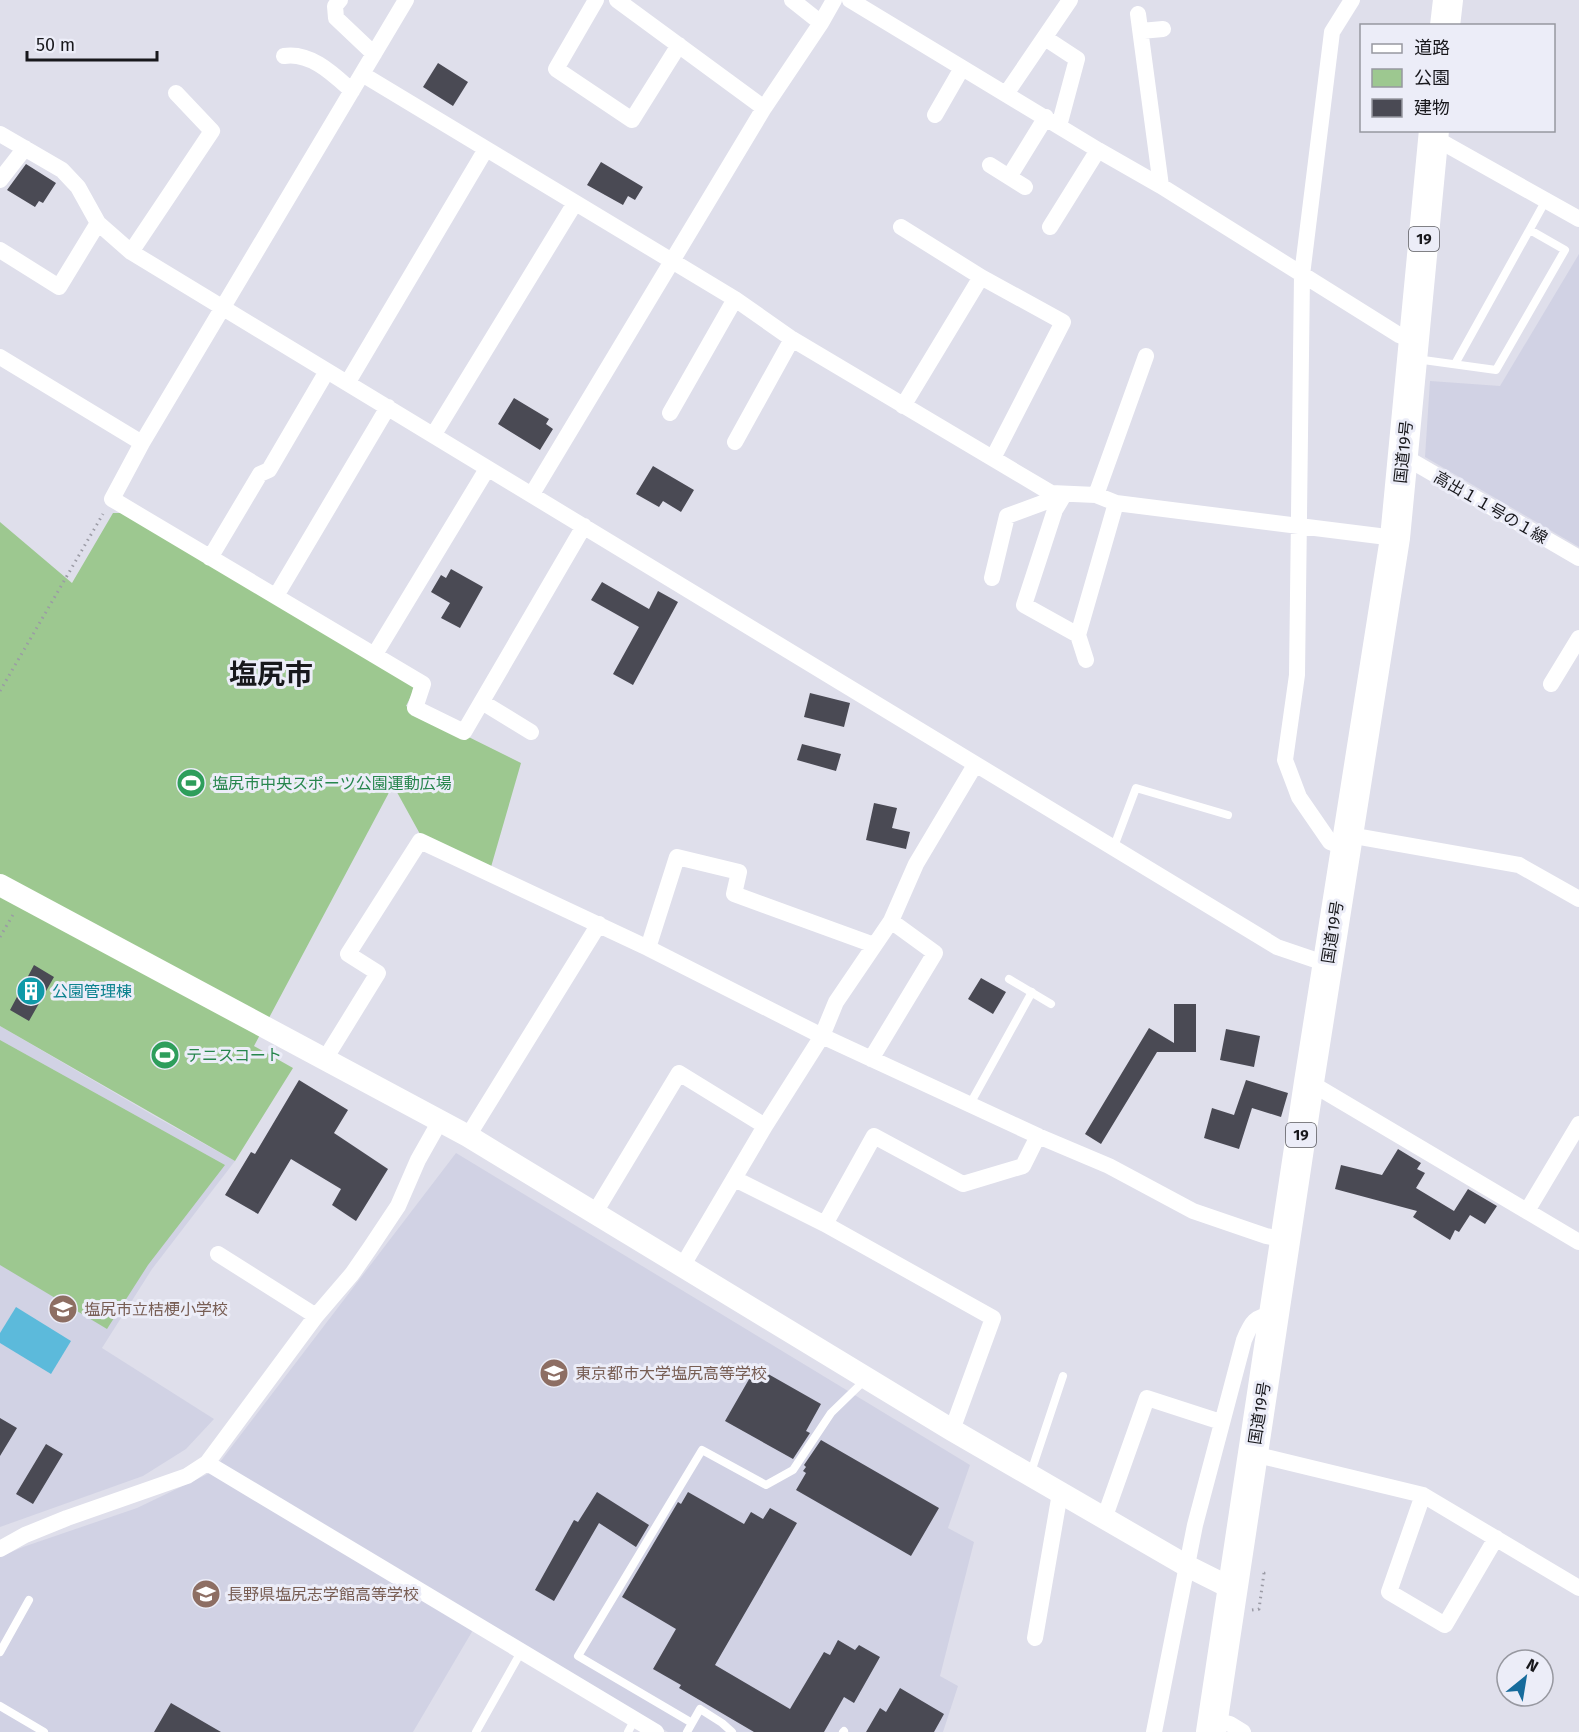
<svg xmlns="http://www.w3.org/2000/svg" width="1579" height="1732" font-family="'Fira Sans','Noto Sans JP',sans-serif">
  <rect width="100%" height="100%" fill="#dfdfeb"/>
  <path fill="#d1d2e4" d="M 1579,254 L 1579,547 L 1425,457 L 1430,381 L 1500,386 Z
    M 0,1026 L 156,1117 L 235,1161 L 152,1269 L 102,1348 L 214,1419 L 186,1449 L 143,1476 L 0,1527 Z
    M 456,1153 L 970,1465 L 948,1528 L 974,1542 L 940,1676 L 958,1686 L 943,1732 L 668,1732 L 478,1620 L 220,1462 Z
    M 212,1472 L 473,1630 L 413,1732 L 0,1732 L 0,1557 L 23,1547 L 137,1508 Z"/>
  <path fill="#9dc890" d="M 113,513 L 126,513 L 414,682 L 412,694 L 406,706 L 521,763 L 491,867 L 420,834 L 393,785 L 254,1046 L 293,1068 L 235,1161 L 0,1026 L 0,522 L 72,583 Z
    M 0,1040 L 225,1165 L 148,1265 L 107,1329 L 0,1265 Z"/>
  <path fill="#5cbadb" d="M 16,1307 L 71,1341 L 51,1374 L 0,1343 L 0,1333 Z"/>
  <path fill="#4a4a54" d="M 438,63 L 468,82 L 453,106 L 423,87 Z
    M 601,162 L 643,187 L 635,200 L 628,196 L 623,205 L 587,185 Z
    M 26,164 L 56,183 L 43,203 L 39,201 L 35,207 L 7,190 Z
    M 514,398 L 549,419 L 546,424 L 553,429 L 540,450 L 498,424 Z
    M 653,466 L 694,490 L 681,512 L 663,501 L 659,507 L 636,494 Z
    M 451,569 L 483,587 L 460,628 L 441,618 L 450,603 L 431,592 L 441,575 L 446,578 Z
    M 602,582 L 649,609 L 658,591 L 678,602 L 633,685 L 613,674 L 639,627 L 591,600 Z
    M 810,693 L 850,703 L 844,727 L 804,717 Z
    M 802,744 L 841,754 L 836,771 L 797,760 Z
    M 874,803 L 897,808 L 892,828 L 910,832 L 906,849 L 866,840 Z
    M 34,965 L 54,977 L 29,1021 L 10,1010 Z
    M 981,978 L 1006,992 L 993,1014 L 968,999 Z
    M 1174,1004 L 1196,1004 L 1196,1052 L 1157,1052 L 1101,1144 L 1085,1134 L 1149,1028 L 1174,1043 Z
    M 1226,1029 L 1260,1036 L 1254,1067 L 1220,1060 Z
    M 299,1080 L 348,1110 L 334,1133 L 388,1169 L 356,1221 L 332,1205 L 341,1189 L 291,1159 L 258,1214 L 225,1195 L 251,1152 L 255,1154 Z
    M 1246,1080 L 1288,1093 L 1281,1117 L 1252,1108 L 1239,1149 L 1204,1138 L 1212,1108 L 1234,1115 Z
    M 1398,1149 L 1421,1163 L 1417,1169 L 1425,1173 L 1416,1188 L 1454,1211 L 1468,1189 L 1497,1206 L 1485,1224 L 1470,1215 L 1459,1232 L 1455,1230 L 1450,1240 L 1413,1217 L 1417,1211 L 1335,1189 L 1341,1165 L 1382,1175 Z
    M 756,1367 L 821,1404 L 806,1431 L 810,1433 L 793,1459 L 725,1421 Z
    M 0,1418 L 17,1428 L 0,1456 Z
    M 821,1440 L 939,1508 L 911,1556 L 796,1490 L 806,1473 L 803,1471 L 806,1467 L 804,1465 Z
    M 46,1444 L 63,1454 L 33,1504 L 16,1494 Z
    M 597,1492 L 649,1525 L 636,1547 L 599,1523 L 554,1601 L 535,1590 L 574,1520 L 578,1522 Z
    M 688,1492 L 744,1524 L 751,1512 L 763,1519 L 770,1508 L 797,1523 L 715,1665 L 790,1709 L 824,1652 L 830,1655 L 838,1640 L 855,1650 L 859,1645 L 880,1657 L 854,1703 L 844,1697 L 824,1732 L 754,1732 L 679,1688 L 681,1685 L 653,1669 L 676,1629 L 622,1597 L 678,1502 L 681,1504 Z
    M 900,1688 L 944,1714 L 934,1732 L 866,1732 L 880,1708 L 886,1712 Z
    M 171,1703 L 221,1732 L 154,1732 Z"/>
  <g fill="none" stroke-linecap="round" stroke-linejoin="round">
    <path stroke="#9b9ba5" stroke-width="3" stroke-dasharray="1.5 4.5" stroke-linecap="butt" d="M 0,691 L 103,514
      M 0,937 L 14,913
      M 1252,1610 L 1259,1609 L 1264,1573 L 1260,1572"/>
    <path stroke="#fff" stroke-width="8" d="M 1416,359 L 1496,370 L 1565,250 L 1530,230
      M 1455,364 L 1546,200
      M 1113,849 L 1136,788 L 1228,815
      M 1009,979 L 1051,1004
      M 970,1104 L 1032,992
      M 1030,1475 L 1063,1376
      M 0,1652 L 29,1600
      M 0,1706 L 44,1732
      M 692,1723 L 578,1656 L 702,1450 L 766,1485 L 793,1470 L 831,1413 L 865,1380
      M 476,1732 L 521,1652
      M 628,1732 L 635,1719
      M 687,1732 L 700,1709 L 722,1723 L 732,1732
      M 843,1732 L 844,1731"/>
    <path stroke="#fff" stroke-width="16" d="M 340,0 L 335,6 L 336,18 L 374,54
      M 406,0 L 142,443 L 112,499 L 423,684 L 415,708 L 464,732 L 584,526
      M 596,0 L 556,69 L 632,120 L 679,45
      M 617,0 L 764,108
      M 792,0 L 821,23
      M 850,0 L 1098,150 L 1161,186 L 1399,335 L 1415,341
      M 1138,14 L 1161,186
      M 1141,31 L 1163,29
      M 1045,38 L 1077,59 L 1059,126
      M 284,56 C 311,52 333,74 352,91
      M 362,74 L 735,299 L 792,339 L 1051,493 L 1096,495 L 1116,503 L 1395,538
      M 1006,94 L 1070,0
      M 935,115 L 962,68
      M 0,134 L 62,170 L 78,187 L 98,223 L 131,252 L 1277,947 L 1327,964
      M 1433,137 L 1579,219
      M 990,165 L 1025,187
      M 1009,177 L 1046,117
      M 0,180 L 25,148
      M 901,227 L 981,277 L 1063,322 L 993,458
      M 1050,227 L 1098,150
      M 0,250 L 59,287 L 98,223
      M 131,252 L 212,131 L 176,93
      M 0,357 L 142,443
      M 348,382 L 486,149
      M 903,406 L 981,277
      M 670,413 L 735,299
      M 434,434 L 575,203
      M 735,442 L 792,339
      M 1403,456 L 1579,558
      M 532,494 L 764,108 L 821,23 L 834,0
      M 1064,495 L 1055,510 L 1024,605 L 1078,635 L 1116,503
      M 1096,495 L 1146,356
      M 210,558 L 260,474 L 269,470 L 327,371
      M 992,578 L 1007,516 L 1064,495
      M 276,596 L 388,407
      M 1078,635 L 1086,660
      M 375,654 L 487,469
      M 1551,684 L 1579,638
      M 482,702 L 531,732
      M 1349,835 L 1519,865 L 1579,899
      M 1346,848 L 1330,842 L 1299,797 L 1285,760 L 1297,675 L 1302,275 L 1332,32 L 1352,0
      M 648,948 L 677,857 L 739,872 L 734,894 L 874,945
      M 325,1059 L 378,973 L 348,954 L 420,841 L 648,948 L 822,1036 L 1038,1136 L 1109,1166 L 1193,1211 L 1266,1236 L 1286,1240
      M 871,1059 L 935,953 L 891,921
      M 1309,1082 L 1579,1242
      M 468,1136 L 599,924
      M 735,1179 L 825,1224 L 993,1318 L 952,1430
      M 1527,1211 L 1579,1124
      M 594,1214 L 679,1073 L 765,1126
      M 825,1224 L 874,1136 L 963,1184 L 1023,1166 L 1038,1136
      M 218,1254 L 316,1316
      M 683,1265 L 765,1126 L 822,1036 L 836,1002 L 891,921 L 916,864 L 975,765
      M 1253,1454 L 1423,1495 L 1579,1588
      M 207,1463 L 656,1732
      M 1423,1495 L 1389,1592 L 1445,1625 L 1496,1538
      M 1104,1519 L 1147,1398 L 1221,1422
      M 0,1549 L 25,1535 L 67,1518 L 187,1476 L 207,1463 L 316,1316 L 352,1274 L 370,1248 L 398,1206 L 418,1160 L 440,1121
      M 1035,1638 L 1060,1493
      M 1213,1720 L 1230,1724 L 1243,1732
      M 1154,1732 L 1195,1525 L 1244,1340 C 1251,1323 1255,1315 1275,1315"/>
    <path stroke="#fff" stroke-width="22" d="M 0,885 L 468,1136 L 952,1430 L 1187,1566 L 1233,1589"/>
    <path stroke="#fff" stroke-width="30" d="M 1445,26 L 1448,0
      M 1211,1732 L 1309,1082 L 1395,538 L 1434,130"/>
  </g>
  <defs>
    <g id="stadium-disc" transform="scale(1.5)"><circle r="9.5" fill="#2e9e5b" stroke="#ecedf8"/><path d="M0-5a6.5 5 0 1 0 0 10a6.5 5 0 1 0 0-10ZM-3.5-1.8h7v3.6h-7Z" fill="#fff"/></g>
    <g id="building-disc" transform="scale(1.5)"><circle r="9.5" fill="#0f9aa8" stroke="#ecedf8"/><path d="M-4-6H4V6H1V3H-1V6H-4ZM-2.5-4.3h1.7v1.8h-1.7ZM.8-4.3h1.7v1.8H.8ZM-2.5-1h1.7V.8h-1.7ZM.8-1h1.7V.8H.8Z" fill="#fff"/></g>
    <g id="school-disc" transform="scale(1.5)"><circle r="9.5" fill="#8d6e63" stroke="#ecedf8"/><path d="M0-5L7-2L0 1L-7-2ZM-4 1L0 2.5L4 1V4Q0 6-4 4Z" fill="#fff"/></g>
  </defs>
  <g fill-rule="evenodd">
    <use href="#stadium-disc" x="191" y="783"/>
    <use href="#building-disc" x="31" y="991"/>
    <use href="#stadium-disc" x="165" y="1055"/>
    <use href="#school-disc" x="63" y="1309"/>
    <use href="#school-disc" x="554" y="1373"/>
    <use href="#school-disc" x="206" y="1594"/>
  </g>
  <g text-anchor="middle" stroke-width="6" stroke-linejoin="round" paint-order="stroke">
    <g fill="#ecedf8" stroke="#58585e" stroke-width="1.5">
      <rect x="1409" y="227" width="30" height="24" rx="4.5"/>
      <rect x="1286" y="1123" width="30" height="24" rx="4.5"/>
    </g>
    <g font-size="15" font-weight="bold" fill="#18181c">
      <text x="1424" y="244">19</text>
      <text x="1301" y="1140">19</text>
    </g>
    <g font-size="16" fill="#18181c" stroke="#ecedf8">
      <text transform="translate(1403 452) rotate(-84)" y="6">国道19号</text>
      <text transform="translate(1491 507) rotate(30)" y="6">高出１１号の１線</text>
      <text transform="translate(1332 932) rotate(-81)" y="6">国道19号</text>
      <text transform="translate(1259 1413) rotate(-81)" y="6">国道19号</text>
    </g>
    <g font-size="16" fill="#27864d" stroke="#ecedf8" text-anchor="start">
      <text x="212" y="789">塩尻市中央スポーツ公園運動広場</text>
      <text x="186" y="1061">テニスコート</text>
    </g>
    <g font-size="16" fill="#0d838f" stroke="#ecedf8" text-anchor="start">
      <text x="52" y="997">公園管理棟</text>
    </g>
    <g font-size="16" fill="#785e54" stroke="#ecedf8" text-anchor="start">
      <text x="84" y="1315">塩尻市立桔梗小学校</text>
      <text x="575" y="1379">東京都市大学塩尻高等学校</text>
      <text x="227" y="1600">長野県塩尻志学館高等学校</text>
    </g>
    <g font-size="28" font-weight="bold" fill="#18181c" stroke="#ecedf8">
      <text x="271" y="684">塩尻市</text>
    </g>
  </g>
  <rect x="1360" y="24" width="195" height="108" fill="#ecedf8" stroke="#9798a0" stroke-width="1.5"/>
  <rect x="1372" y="44" width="30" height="9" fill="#ffffff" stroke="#9798a0" stroke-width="1.5"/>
  <text x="1414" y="54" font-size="18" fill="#18181c">道路</text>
  <rect x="1372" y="69" width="30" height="18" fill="#9dc890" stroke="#9798a0" stroke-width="1.5"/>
  <text x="1414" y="84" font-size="18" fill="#18181c">公園</text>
  <rect x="1372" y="99" width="30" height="18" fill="#4a4a54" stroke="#9798a0" stroke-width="1.5"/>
  <text x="1414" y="114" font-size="18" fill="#18181c">建物</text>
  <g transform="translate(1525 1678) rotate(30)"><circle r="28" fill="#ecedf8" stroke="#9798a0" stroke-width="1.5"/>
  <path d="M0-4.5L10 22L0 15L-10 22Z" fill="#166b9c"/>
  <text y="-9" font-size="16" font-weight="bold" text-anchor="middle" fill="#18181c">N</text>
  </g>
  <path d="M27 51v9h130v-9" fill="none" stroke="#18181c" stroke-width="3"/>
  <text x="36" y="51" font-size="18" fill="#18181c" stroke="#ecedf8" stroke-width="4.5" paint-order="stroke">50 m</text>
</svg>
